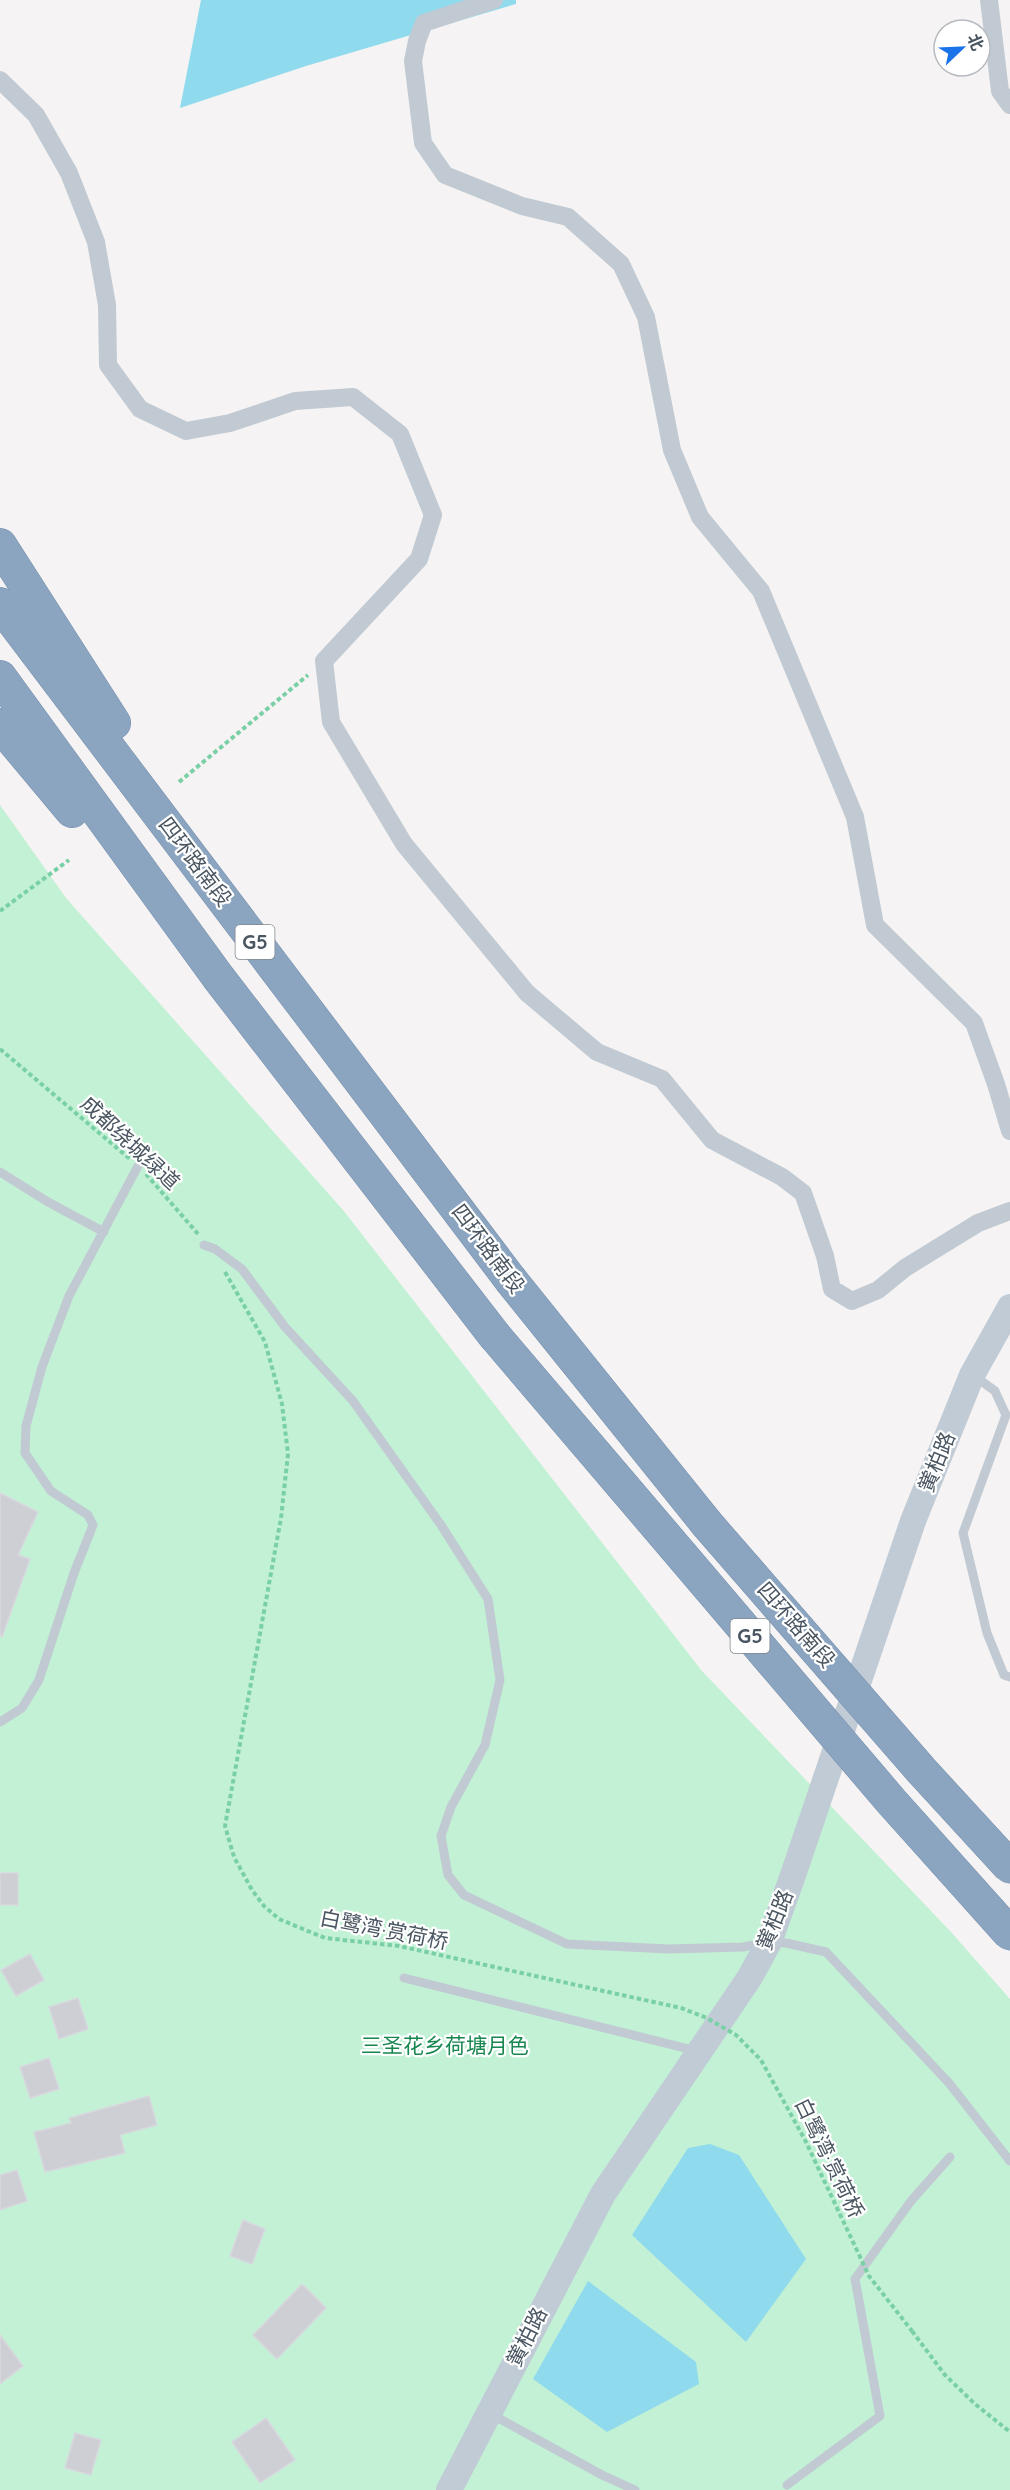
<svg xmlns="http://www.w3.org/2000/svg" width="1010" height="2490" font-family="Quicksand,'Noto Sans SC',sans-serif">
  <rect width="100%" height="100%" fill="#f5f3f3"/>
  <path fill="#c3f1d5" d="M 0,805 L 66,898 L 343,1210 L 702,1671 L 951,1932 L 1010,1999 L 1010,2490 L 0,2490 Z"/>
  <path fill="#90daee" d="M 201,0 L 516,0 L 516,4 L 306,66 L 180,108 Z
    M 710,2144 L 739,2155 L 806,2259 L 746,2342 L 632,2235 L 688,2148 Z
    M 588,2281 L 696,2362 L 699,2384 L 607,2432 L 533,2379 Z"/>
  <path fill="#cdcfd5" stroke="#d7d9de" stroke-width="1.5" d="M 0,1493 L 38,1512 L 18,1555 L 30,1559 L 2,1637 L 0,1636 Z
    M 0,1873 L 18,1873 L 18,1905 L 0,1905 Z
    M 30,1954 L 44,1980 L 16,1996 L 1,1970 Z
    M 78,1998 L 88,2029 L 59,2039 L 49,2007 Z
    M 49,2058 L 59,2089 L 30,2098 L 20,2067 Z
    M 149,2096 L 157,2125 L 120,2135 L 125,2153 L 45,2172 L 34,2132 L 71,2123 L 69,2118 Z
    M 17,2170 L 27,2201 L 0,2210 L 0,2175 Z
    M 243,2220 L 265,2229 L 252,2264 L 230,2256 Z
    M 302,2284 L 326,2308 L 277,2359 L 253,2335 Z
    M 0,2335 L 23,2366 L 0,2384 Z
    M 266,2418 L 295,2460 L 260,2483 L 232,2442 Z
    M 75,2433 L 101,2440 L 91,2475 L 65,2468 Z"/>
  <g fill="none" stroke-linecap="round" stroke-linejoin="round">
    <g stroke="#7690ad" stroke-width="34">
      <path id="highway" d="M 0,545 L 114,723
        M 0,604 L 510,1279
        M 0,677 L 218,977 L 494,1335
        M 0,725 L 72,811"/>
    </g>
    <path stroke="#7ad0a6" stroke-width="4" stroke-dasharray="4.5 3" stroke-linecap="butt" d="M 179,782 L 308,675
      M 0,911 L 69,860
      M 0,1049 L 130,1159
      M 146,1174 L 198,1234
      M 912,2331 L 945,2375 L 975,2404 L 1010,2432"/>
    <path stroke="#c1cad2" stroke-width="9" d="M 0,1172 L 48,1202 L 104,1232
      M 204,1245 L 215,1249 L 242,1269 L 285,1327 L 353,1401 L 441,1525 L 488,1599 L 500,1680 L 485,1745 L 451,1807 L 441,1836 L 448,1875 L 464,1895 L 567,1944 L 669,1949 L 743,1947 L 769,1942 L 786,1943 L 826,1952 L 949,2083 L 1010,2161
      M 973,1375 L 995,1391 L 1006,1415 L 963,1533 L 987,1633 L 1004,1675 L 1010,1677
      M 0,1722 L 22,1708 L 39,1680 L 74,1573 L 93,1525 L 88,1515 L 51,1491 L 25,1453 L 26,1426 L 42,1367 L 69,1296 L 138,1166
      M 404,1978 L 697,2051
      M 491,2414 L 602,2475 L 635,2490
      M 787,2485 L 880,2416 L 855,2279 L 911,2201 L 950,2157"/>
    <path stroke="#c1cad2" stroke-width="18" d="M 494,0 L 424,23 L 417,41 L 413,61 L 423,143 L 445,175 L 522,206 L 568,217 L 621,264 L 646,317 L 672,450 L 700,517 L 761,591 L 855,817 L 875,925 L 974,1023 L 996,1084 L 1010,1131
      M 989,0 L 1000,91 L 1010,105
      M 0,80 L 36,115 L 69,173 L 96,242 L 107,305 L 108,365 L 140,409 L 186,431 L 230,423 L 295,401 L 353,397 L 400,434 L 433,515 L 419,559 L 324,661 L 331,722 L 404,844 L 527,993 L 597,1052 L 662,1079 L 712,1140 L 782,1177 L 803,1193 L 825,1256 L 832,1289 L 852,1301 L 878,1290 L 905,1268 L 978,1223 L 1010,1211"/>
    <path stroke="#c1cbd6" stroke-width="26" d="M 449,2490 L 603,2194 L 750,1977 L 769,1942 L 792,1878 L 913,1521 L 972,1375 L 1010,1307"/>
    <use href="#highway" stroke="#8ba5c1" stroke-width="33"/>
    <g stroke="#7690ad" stroke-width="34" stroke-linecap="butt">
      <path id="highway-bridge" d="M 510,1279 L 707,1524 L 921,1770 L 1010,1867
        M 494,1335 L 891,1801 L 1010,1934"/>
    </g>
    <path stroke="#7ad0a6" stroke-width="4" stroke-dasharray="4.5 3" stroke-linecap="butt" d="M 225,1272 L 265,1342 L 282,1404 L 288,1454 L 281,1518 L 225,1826 L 234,1857 L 252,1890 L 264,1906 L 279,1919 L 303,1929 L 325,1938 L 399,1946 L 681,2008 L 707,2018 L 736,2035 L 761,2060 L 805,2140 L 869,2276 L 912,2331"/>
    <use href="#highway-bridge" stroke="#8ba5c1" stroke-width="33"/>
  </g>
  <g text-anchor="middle" stroke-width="4.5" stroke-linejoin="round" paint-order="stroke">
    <g fill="#fff" stroke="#808990" stroke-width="1.5">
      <rect x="235.5" y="925" width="39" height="34" rx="4.5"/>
      <rect x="730.5" y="1619" width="39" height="34" rx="4.5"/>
    </g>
    <g font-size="20" font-weight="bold" fill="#4a5661">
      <text x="255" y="949">G5</text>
      <text x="750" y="1643">G5</text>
    </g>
    <g font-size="21" fill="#4a5661" stroke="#fff">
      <text transform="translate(195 862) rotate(53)" y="7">四环路南段</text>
      <text transform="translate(130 1143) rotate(43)" y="7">成都绕城绿道</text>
      <text transform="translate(488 1249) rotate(53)" y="7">四环路南段</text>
      <text transform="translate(937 1462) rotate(-68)" y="7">黉柏路</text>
      <text transform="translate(796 1625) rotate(49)" y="7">四环路南段</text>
      <text transform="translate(775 1920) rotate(-68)" y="7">黉柏路</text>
      <text transform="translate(384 1930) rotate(11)" y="7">白鹭湾·赏荷桥</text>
      <text transform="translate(829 2158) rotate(64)" y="7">白鹭湾·赏荷桥</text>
      <text transform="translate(527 2337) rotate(-63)" y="7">黉柏路</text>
    </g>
    <g font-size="21" fill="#17864f" stroke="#fff">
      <text x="445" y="2053">三圣花乡荷塘月色</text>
    </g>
  </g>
  <g transform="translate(962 48) rotate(67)"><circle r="28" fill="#ffffff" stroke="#b7bbc0" stroke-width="1.5"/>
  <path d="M0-4.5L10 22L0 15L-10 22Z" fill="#1a73e8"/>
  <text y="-9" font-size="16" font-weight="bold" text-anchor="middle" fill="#4a5661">北</text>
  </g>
</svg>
